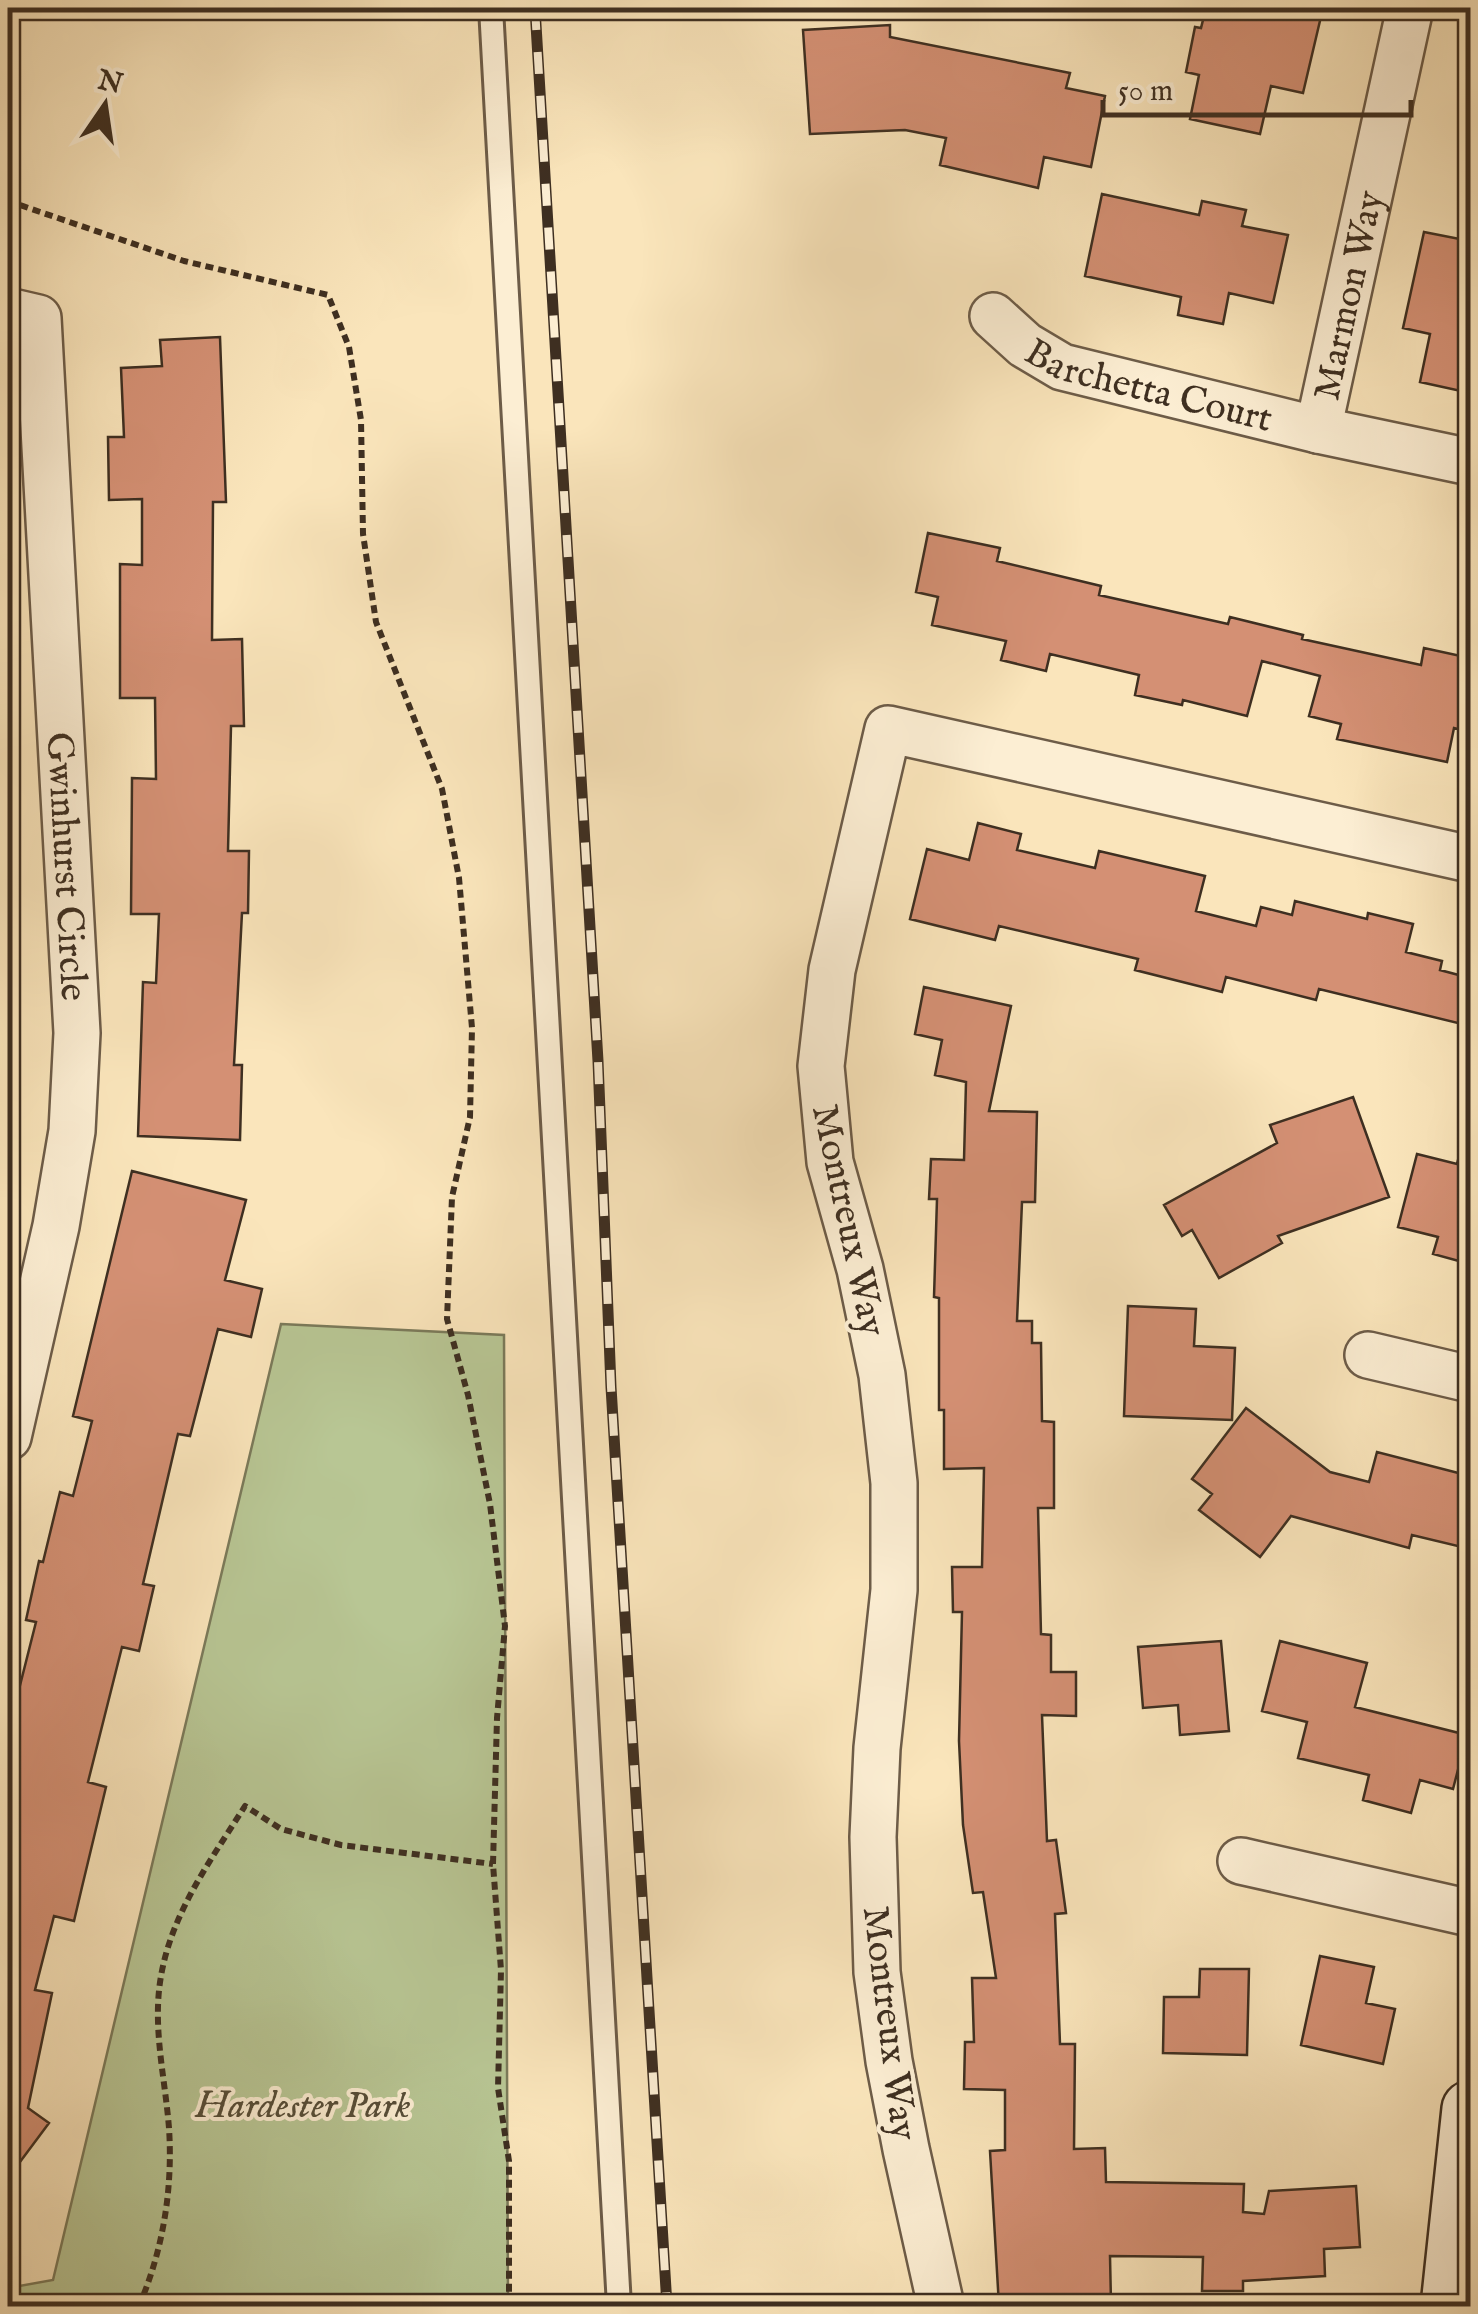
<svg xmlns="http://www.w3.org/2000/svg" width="1478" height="2314" font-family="'IM FELL English',serif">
  <rect width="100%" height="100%" fill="#fae5bb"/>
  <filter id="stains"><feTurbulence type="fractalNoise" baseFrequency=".002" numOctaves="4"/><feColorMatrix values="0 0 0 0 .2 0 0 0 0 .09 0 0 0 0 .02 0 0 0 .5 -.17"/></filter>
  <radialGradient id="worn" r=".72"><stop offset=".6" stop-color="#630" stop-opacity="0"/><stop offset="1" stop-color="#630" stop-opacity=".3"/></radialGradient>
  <path fill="#b8c694" stroke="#7b7a5a" stroke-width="2.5" d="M 281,1324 L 504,1335 L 508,2306 L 8,2306 L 8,2288 L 53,2280 Z"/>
  <path fill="#d49074" stroke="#3e2f21" stroke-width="2.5" d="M 1206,8 L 1323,8 L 1303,93 L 1271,86 L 1260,134 L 1190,119 L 1199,75 L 1186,72 L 1195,27 L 1201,28 Z
    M 890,25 L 890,37 L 1070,73 L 1066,88 L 1105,96 L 1091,167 L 1044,157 L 1038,188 L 940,165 L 946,138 L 905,130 L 810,134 L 803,30 Z
    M 1102,194 L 1199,215 L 1202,201 L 1246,210 L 1242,226 L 1288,235 L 1273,303 L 1229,293 L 1223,324 L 1178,315 L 1181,297 L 1085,276 Z
    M 1424,232 L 1470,241 L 1470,393 L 1420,382 L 1430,334 L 1403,328 Z
    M 220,337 L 226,502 L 213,502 L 212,640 L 242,639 L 244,726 L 231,726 L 228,851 L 249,851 L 248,913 L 242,913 L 234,1065 L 242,1065 L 240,1140 L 138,1136 L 143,982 L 156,983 L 159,914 L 131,914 L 132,778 L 156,779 L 155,698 L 120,698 L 120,564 L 142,565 L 142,499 L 109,500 L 108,437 L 124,437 L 121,368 L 162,366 L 160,340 Z
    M 928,533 L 1000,548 L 997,561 L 1101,586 L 1099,595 L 1228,624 L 1230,617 L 1303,635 L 1302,639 L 1421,665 L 1424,648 L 1470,658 L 1470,732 L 1454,728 L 1447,762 L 1337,739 L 1341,724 L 1309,716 L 1320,676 L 1262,661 L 1247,716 L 1183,700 L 1182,705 L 1135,695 L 1139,675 L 1050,654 L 1046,671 L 1001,660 L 1006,641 L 932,625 L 938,597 L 916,592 Z
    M 978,823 L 1021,834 L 1017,850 L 1095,868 L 1099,851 L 1205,876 L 1196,911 L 1256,926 L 1261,907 L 1292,915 L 1295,901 L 1367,919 L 1368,913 L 1413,924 L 1406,952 L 1442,961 L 1440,970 L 1470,978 L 1470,1026 L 1319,989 L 1316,1000 L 1226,977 L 1222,992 L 1135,970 L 1138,959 L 999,926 L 995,940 L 910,919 L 927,849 L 969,860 Z
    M 924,987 L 1011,1006 L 989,1111 L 1037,1112 L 1035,1202 L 1022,1202 L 1017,1321 L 1032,1321 L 1032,1343 L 1041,1343 L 1042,1421 L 1054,1422 L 1054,1508 L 1038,1508 L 1041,1634 L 1051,1635 L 1051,1672 L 1076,1672 L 1076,1716 L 1042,1715 L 1047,1841 L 1056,1840 L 1066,1913 L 1055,1914 L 1060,2044 L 1075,2044 L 1074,2149 L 1105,2148 L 1106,2182 L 1244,2184 L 1243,2212 L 1264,2214 L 1269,2191 L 1356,2186 L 1360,2247 L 1324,2249 L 1325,2276 L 1243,2281 L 1243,2291 L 1202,2291 L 1203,2257 L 1110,2256 L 1111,2303 L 999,2306 L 990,2151 L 1005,2150 L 1005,2090 L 964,2089 L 965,2042 L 974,2042 L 972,1978 L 996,1978 L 983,1892 L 973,1893 L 963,1825 L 959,1741 L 962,1612 L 953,1612 L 952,1567 L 982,1567 L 984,1468 L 944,1469 L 944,1410 L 939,1410 L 939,1298 L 934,1297 L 937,1199 L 929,1199 L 931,1159 L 964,1160 L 966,1082 L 935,1075 L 942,1040 L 915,1034 Z
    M 1353,1097 L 1389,1197 L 1278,1236 L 1282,1243 L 1219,1278 L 1192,1230 L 1182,1236 L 1164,1205 L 1277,1143 L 1270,1125 Z
    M 1417,1154 L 1457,1164 L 1459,1156 L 1470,1157 L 1470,1264 L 1433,1254 L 1438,1237 L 1398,1227 Z
    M 132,1171 L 246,1200 L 225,1280 L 262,1289 L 251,1337 L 218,1329 L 190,1436 L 178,1434 L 143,1584 L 154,1586 L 139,1651 L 122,1647 L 88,1782 L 106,1787 L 82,1887 L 74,1921 L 54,1916 L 35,1990 L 52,1993 L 28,2108 L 49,2123 L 8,2178 L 8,1733 L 36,1622 L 26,1620 L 39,1561 L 43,1562 L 60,1492 L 73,1496 L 92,1421 L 73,1416 Z
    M 1128,1306 L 1196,1309 L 1194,1346 L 1235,1348 L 1232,1420 L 1124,1416 Z
    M 1246,1408 L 1330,1472 L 1369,1482 L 1377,1452 L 1470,1476 L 1470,1549 L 1412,1535 L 1409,1548 L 1291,1516 L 1260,1557 L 1199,1510 L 1212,1494 L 1192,1479 Z
    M 1221,1641 L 1229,1731 L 1180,1735 L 1178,1705 L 1143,1708 L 1138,1647 Z
    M 1280,1641 L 1367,1663 L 1355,1707 L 1467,1735 L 1453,1789 L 1420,1780 L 1411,1813 L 1363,1800 L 1369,1775 L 1298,1758 L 1307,1722 L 1262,1711 Z
    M 1320,1956 L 1374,1967 L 1366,2003 L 1395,2009 L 1383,2064 L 1301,2045 Z
    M 1200,1969 L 1249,1969 L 1247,2055 L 1163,2053 L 1164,1997 L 1199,1997 Z"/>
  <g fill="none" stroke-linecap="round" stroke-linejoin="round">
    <g stroke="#6d5c48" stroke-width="28">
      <path id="lane" d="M 491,8 L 619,2306"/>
    </g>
    <g stroke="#6d5c48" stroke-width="50">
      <g id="street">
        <path id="s1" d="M 8,311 L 38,318 L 77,1033 L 72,1131 L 56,1226 L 8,1437"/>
        <path id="s2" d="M 993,316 L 1025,345 L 1062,367 L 1318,430 L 1470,462"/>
        <path id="s3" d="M 1318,430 L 1410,8"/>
        <path d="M 1368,1355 L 1470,1379"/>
        <path d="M 1241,1861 L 1470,1913"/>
        <path d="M 941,2306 L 906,2149 L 889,2061 L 877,1972 L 873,1837 L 877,1748 L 894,1590 L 894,1483 L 882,1375 L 860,1269 L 830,1162 L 821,1066 L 832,970 L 888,729 L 1470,859"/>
      </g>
    </g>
    <g stroke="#3e2f21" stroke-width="60">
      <path id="secondary" d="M 1449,2306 L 1470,2109"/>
    </g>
    <path stroke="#3e2f21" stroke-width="6" stroke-dasharray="8 5" stroke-linecap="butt" d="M 8,201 L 184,261 L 328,295 L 349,347 L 361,420 L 363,534 L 376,622 L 442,789 L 459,878 L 472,1028 L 470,1117 L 452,1197 L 447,1319 L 468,1395 L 490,1504 L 505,1626 L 497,1718 L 493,1864 L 501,1970 L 498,2088 L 509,2161 L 509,2306
      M 139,2306 C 163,2250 173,2189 169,2128 C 165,2077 152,2027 161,1976 C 172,1912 211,1860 245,1806 L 281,1829 L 341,1845 L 493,1864"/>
    <use href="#lane" stroke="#fceed3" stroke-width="22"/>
    <use href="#street" stroke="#fceed3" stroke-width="45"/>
    <use href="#secondary" stroke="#fceed3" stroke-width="55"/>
    <g stroke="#3e2f21" stroke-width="11">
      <path id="rail" d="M 535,8 L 598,1061 L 611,1387 L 667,2306"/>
    </g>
    <use href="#rail" stroke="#fceed3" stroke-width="8" stroke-dasharray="22" stroke-linecap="butt"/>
  </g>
  <g text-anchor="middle" stroke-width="8" stroke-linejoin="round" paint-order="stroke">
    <g font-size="38" fill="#3e2f21" stroke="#fceed3">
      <text dy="13" stroke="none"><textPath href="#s3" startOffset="138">Marmon Way</textPath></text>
      <text dy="13" stroke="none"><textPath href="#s2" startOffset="175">Barchetta Court</textPath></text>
      <text dy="13" stroke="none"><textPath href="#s1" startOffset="580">Gwinhurst Circle</textPath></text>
      <text transform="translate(850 1220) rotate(78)" y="13">Montreux Way</text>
      <text transform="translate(891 2023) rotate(83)" y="13">Montreux Way</text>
    </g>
    <g font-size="38" font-style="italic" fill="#564d38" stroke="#fceed3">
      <text x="303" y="2117">Hardester Park</text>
    </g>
  </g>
  <rect width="1478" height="2314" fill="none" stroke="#fae5bb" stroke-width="40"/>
  <rect x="10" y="10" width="1458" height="2294" fill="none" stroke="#3e2f21" stroke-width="5"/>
  <rect x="20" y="20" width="1438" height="2274" fill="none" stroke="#3e2f21" stroke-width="2.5"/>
  <g transform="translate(105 105) rotate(13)" stroke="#fceed3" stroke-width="8" paint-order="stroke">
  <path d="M0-8L18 38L0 25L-18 38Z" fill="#3e2f21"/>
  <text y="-15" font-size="28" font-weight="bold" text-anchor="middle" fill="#3e2f21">N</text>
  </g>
  <path d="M1103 100v15h308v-15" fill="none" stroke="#3e2f21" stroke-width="5"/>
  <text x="1118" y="100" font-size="30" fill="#3e2f21" stroke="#fceed3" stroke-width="8" paint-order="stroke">50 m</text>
  <rect width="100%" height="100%" filter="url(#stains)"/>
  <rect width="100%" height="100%" fill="url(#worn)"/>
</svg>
